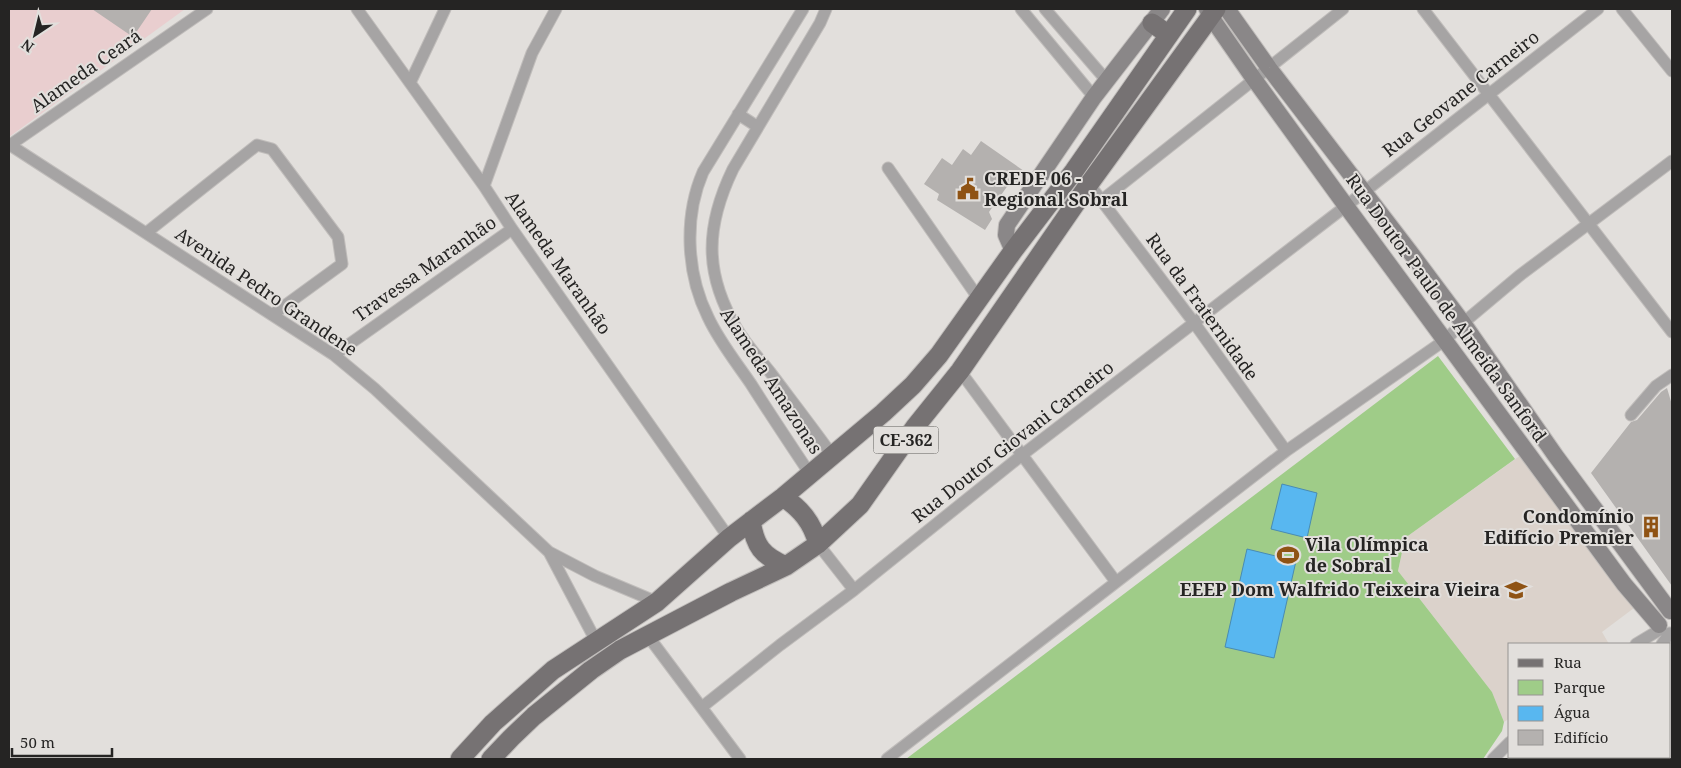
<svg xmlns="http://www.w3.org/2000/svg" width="1681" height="768" font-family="'Noto Serif',serif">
  <rect width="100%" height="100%" fill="#e2dfdc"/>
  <path fill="#e9cecf" d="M 9,9 L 185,9 L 9,137 Z"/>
  <path fill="#dbd2cb" d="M 1521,455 L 1634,608 L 1602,632 L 1609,644 L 1510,644 L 1510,718 L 1504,722 L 1492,692 L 1398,571 L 1405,538 Z"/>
  <path fill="#9fcc88" d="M 1438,356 L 1515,459 L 1405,538 L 1398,571 L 1492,692 L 1504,722 L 1502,731 L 1483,759 L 906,759 Z"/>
  <path fill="#58b7f0" stroke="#498bb2" d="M 1282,484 L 1317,493 L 1307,538 L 1271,529 Z
    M 1247,549 L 1296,561 L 1274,658 L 1225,647 Z"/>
  <path fill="#b4b1af" d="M 92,9 L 152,9 L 133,37 Z
    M 981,141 L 1024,171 L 1015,184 L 1011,181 L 989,212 L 992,219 L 985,230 L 937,200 L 939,194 L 924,184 L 942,158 L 952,165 L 963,149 L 971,155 Z
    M 1667,388 L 1672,405 L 1672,586 L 1591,473 L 1631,422 L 1637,420 L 1661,392 Z"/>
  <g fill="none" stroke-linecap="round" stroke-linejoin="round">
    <g stroke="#c0bdbb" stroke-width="13">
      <path id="street" d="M 207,9 L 10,145 L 334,355 L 375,389 L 549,552 L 595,576 L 657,602
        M 357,9 L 484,186 L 512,229 L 729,538
        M 803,9 L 703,172 C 684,216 686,273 708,317 C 719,341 736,362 751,384 C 770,414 790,444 810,474
        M 826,9 L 820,23 L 733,169 C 705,227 704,274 737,329 C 746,345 759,358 770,372 C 791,400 812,427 832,455
        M 1021,9 L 1094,97
        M 1045,9 L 1107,81
        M 1423,9 L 1672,332
        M 1622,9 L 1672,71
        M 410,83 L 445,9
        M 738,114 L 758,127
        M 888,168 L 979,299
        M 1089,184 L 1195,324 L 1286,451
        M 484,186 L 532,53 L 556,9
        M 1102,200 L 1343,9
        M 146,233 L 257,145 L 272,149 L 338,237 L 342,264 L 272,315
        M 334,355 L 512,229
        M 960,371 L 1116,582
        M 1631,415 L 1656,386 L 1672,375
        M 818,544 L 854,590
        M 549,552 L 597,643
        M 648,636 L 740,759
        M 1636,644 L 1661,629
        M 1662,644 L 1670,633
        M 702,707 L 780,645 L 854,590 L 1022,455 L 1346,206 L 1598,9
        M 1657,757 L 1658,759
        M 887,759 L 1286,451 L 1445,340 L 1463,323 L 1519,276 L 1672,161
        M 1493,759 L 1510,742
        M 1515,759 L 1519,757"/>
    </g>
    <g stroke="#c0bdbb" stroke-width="18">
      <path id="secondary" d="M 1207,9 L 1211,17 L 1254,79 L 1346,206 L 1624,584 L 1659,625
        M 1227,9 L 1269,68 L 1410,252 L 1463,323 L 1555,455 L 1670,611 L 1672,610
        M 1013,251 L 1006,235 L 1007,225 L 1094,97 L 1162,9"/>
    </g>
    <g stroke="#c0bdbb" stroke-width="21">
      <path id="primary" d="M 1152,23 L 1169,35
        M 783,497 C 801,509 812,522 818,544
        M 751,521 C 755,546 762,556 786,566
        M 460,759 L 493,723 L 553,670 L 657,602 L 729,538 L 783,497 L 883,413 L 913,385 L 939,355 L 1013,251 L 1074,171 L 1187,9
        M 491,759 L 511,738 L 534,716 L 591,670 L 620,650 L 731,592 L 786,566 L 818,544 L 860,505 L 915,427 L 960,371 L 1089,184 L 1216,9"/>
    </g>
    <use href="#street" stroke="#a6a4a4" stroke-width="11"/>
    <use href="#secondary" stroke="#8a8788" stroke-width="16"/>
    <use href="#primary" stroke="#767273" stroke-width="19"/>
  </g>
  <defs>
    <g id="civic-bare" transform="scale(1.725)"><path d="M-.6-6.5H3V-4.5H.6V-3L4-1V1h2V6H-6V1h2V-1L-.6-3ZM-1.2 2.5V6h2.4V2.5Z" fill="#8f5314" stroke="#e2dfdc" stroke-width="2.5" paint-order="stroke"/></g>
    <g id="building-bare" transform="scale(1.725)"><path d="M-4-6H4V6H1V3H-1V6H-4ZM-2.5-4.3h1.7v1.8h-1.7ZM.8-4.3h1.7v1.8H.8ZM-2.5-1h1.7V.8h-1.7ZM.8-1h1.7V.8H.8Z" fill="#8f5314" stroke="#e2dfdc" stroke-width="2.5" paint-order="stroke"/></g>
    <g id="stadium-bare" transform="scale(1.725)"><path d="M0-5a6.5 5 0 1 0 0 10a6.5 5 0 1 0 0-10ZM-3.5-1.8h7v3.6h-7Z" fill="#8f5314" stroke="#e2dfdc" stroke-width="2.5" paint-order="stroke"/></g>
    <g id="school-bare" transform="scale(1.725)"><path d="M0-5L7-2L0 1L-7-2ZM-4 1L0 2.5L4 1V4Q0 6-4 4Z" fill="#8f5314" stroke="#e2dfdc" stroke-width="2.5" paint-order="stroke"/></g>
  </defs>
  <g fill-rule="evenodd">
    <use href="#civic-bare" x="968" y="189"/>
    <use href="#building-bare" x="1651" y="527"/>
    <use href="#stadium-bare" x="1288" y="555"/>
    <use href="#school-bare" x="1516" y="590"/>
  </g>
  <g text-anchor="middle" stroke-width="4" stroke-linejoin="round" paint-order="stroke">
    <rect fill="#e2dfdc" stroke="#5e5c5a" stroke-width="1" x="873.5" y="426.5" width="65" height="27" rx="4"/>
    <g font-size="16" font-weight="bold" fill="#252423">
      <text x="906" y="446">CE-362</text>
    </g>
    <g font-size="18" fill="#252423" stroke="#e2dfdc">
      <text transform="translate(86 71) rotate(-35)" y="6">Alameda Ceará</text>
      <text transform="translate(1461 94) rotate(-38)" y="6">Rua Geovane Carneiro</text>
      <text transform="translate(558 263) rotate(55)" y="6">Alameda Maranhão</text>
      <text transform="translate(425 269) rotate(-35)" y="6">Travessa Maranhão</text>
      <text transform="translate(266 292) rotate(34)" y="6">Avenida Pedro Grandene</text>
      <text transform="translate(1202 307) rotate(54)" y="6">Rua da Fraternidade</text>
      <text transform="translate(1446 308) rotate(54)" y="6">Rua Doutor Paulo de Almeida Sanford</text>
      <text transform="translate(771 381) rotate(57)" y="6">Alameda Amazonas</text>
      <text transform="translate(1013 442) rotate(-38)" y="6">Rua Doutor Giovani Carneiro</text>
    </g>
    <g font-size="18" font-weight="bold" fill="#252423" stroke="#e2dfdc" text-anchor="start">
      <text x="984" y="185">CREDE 06 -<tspan x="984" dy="21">Regional Sobral</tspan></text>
      <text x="1634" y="523" text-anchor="end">Condomínio<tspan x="1634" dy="21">Edifício Premier</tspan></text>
      <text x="1305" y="551">Vila Olímpica<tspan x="1305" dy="21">de Sobral</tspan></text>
      <text x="1500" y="596" text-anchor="end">EEEP Dom Walfrido Teixeira Vieira</text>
    </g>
  </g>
  <rect width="1681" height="768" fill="none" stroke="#252423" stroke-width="20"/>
  <rect x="1508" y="643" width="162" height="115" fill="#e2dfdc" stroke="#969492"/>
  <rect x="1518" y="659" width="25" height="8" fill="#767273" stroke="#969492"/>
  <text x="1554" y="668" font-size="15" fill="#252423">Rua</text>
  <rect x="1518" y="680" width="25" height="15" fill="#9fcc88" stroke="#969492"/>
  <text x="1554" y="693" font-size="15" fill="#252423">Parque</text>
  <rect x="1518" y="706" width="25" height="15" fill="#58b7f0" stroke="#969492"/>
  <text x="1554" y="718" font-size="15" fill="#252423">Água</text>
  <rect x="1518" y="730" width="25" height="15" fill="#b4b1af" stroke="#969492"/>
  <text x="1554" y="743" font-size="15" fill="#252423">Edifício</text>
  <g transform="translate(35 35) rotate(215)" stroke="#e2dfdc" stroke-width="4" paint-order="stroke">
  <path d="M0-4L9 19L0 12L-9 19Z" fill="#252423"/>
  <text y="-8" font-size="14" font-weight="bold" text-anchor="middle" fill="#252423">N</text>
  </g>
  <path d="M12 748v8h100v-8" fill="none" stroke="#252423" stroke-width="2.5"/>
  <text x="20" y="748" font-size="15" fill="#252423" stroke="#e2dfdc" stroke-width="4" paint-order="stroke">50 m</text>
</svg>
